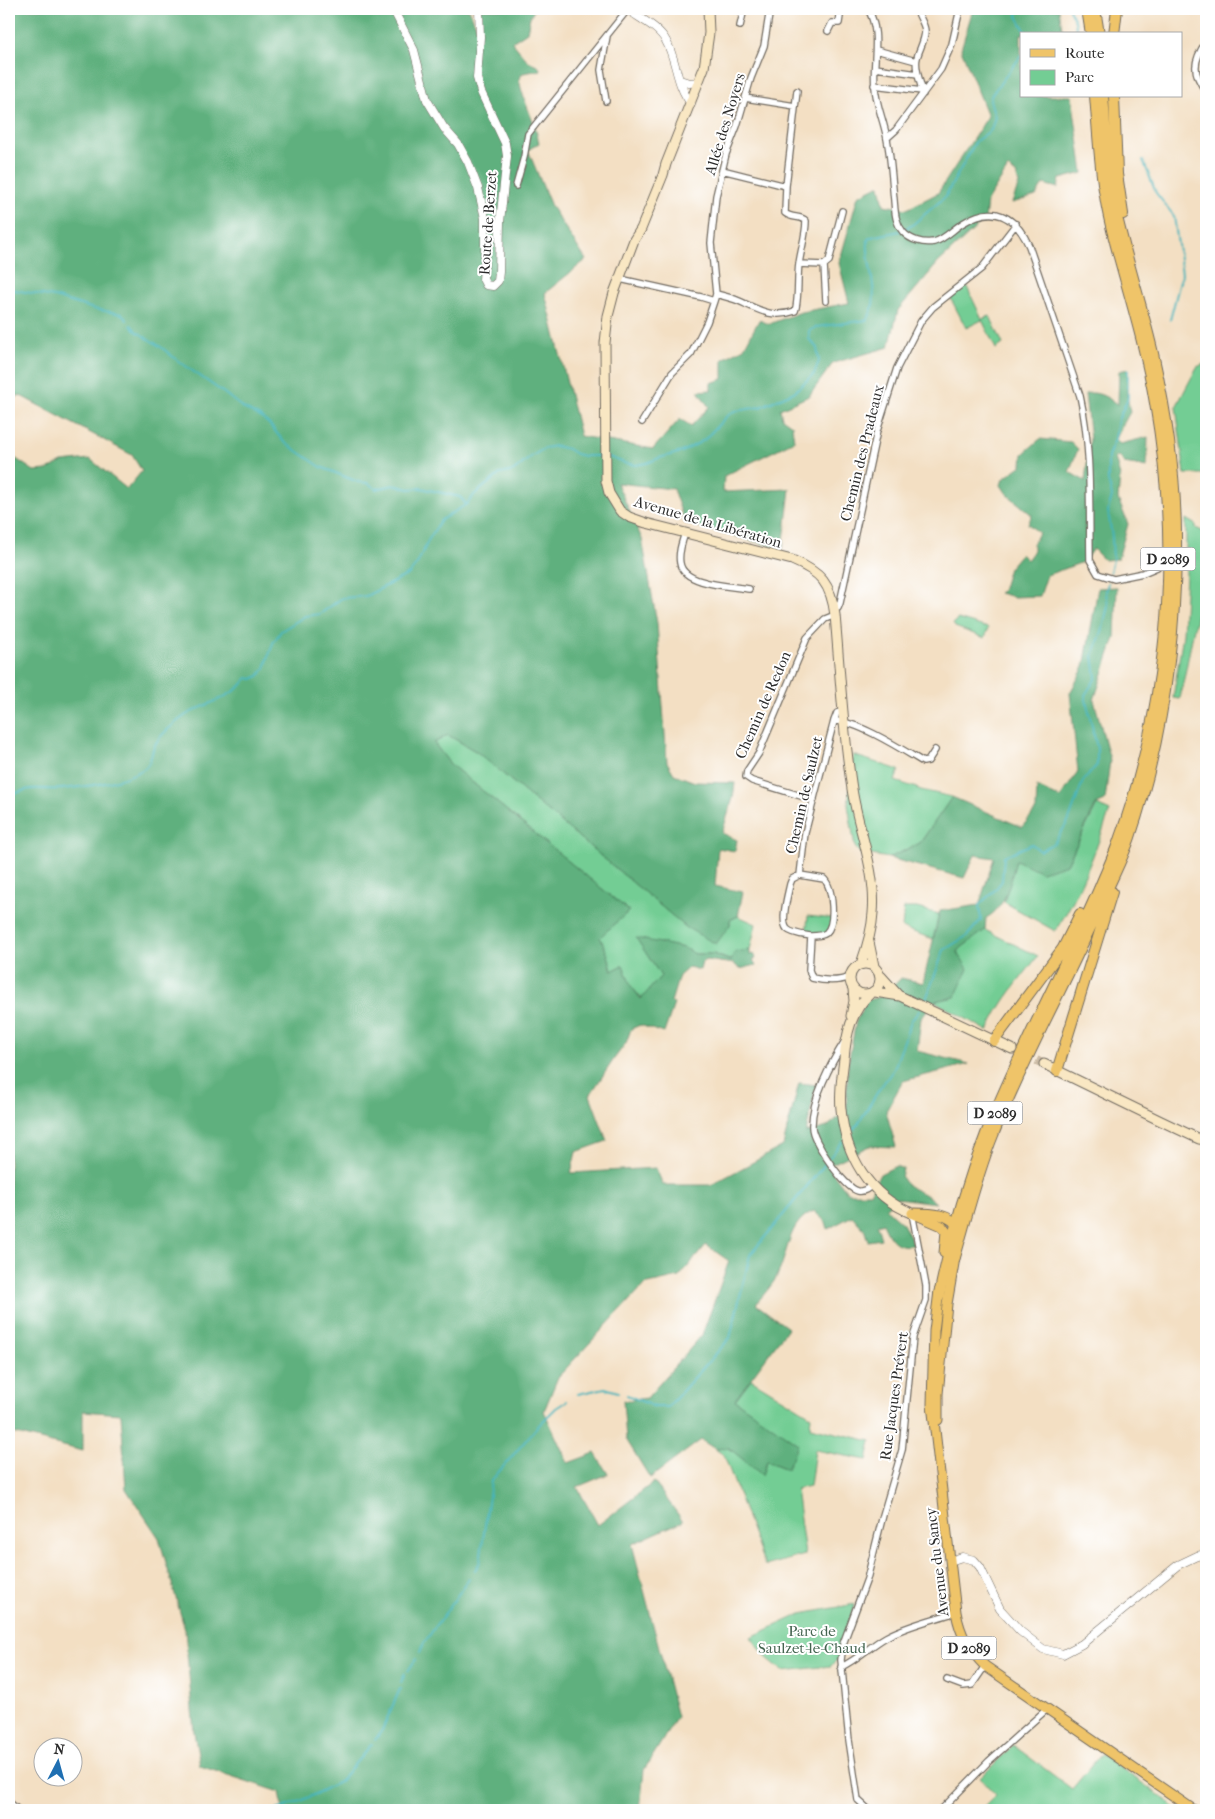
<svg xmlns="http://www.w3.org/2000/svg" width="1215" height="1819" font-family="'IM FELL French Canon',serif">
  <rect width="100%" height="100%" fill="#fff"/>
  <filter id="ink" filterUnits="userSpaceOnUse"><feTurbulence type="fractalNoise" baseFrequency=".02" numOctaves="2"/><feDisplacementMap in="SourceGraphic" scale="10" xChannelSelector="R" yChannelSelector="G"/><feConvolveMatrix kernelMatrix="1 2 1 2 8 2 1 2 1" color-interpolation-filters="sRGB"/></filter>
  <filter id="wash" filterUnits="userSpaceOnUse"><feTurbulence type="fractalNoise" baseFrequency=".0096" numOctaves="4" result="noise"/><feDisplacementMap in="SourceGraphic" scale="20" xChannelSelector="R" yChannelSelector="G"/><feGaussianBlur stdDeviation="1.12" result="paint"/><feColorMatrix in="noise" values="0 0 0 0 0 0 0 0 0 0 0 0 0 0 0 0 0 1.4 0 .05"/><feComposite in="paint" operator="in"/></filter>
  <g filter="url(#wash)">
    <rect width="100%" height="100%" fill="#f3dfc3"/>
    <path fill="#73cd94" stroke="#4f7c60" d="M 966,285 L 982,319 L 990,316 L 1003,344 L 996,349 L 982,320 L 966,328 L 950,297 Z
      M 1206,363 L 1206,474 L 1185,474 L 1176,407 L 1197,367 Z
      M 1186,519 L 1196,525 L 1196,528 L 1206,533 L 1206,593 L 1202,588 L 1180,699 L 1173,698 L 1183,634 L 1186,573 Z
      M 958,619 L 988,628 L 985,638 L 955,627 L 953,623 Z
      M 448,735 L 477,752 L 687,928 L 730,925 L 730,920 L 738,916 L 756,924 L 750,950 L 735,952 L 732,961 L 714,954 L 695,954 L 684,948 L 637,939 L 661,976 L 642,999 L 631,986 L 623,965 L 612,971 L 608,955 L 599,937 L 629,911 L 450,764 L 434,743 Z
      M 853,755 L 899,770 L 895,781 L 914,787 L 921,790 L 952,797 L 920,843 L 889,858 L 860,853 L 855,847 L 848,805 Z
      M 1097,805 L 1110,811 C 1095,851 1080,895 1055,931 L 1004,902 L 1016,860 L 1067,864 Z
      M 904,908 L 917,908 L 939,914 L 933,939 L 902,928 Z
      M 808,916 L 834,919 L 835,925 L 828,936 L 806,933 Z
      M 985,930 L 1038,956 C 1021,979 999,1003 988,1031 L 934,1001 L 955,997 L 957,951 Z
      M 751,1379 L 811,1416 L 810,1427 L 871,1441 L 867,1460 L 815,1450 L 810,1486 L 796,1489 L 805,1555 L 765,1566 L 724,1455 L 715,1449 L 729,1448 L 762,1474 L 767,1461 L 787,1469 L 797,1444 L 735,1400 Z
      M 855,1604 L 840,1647 L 838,1659 L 831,1666 L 783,1671 L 767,1658 L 751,1637 L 801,1614 Z
      M 1013,1745 L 1072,1789 L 1101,1754 L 1169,1802 L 1176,1810 L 981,1810 L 996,1795 L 980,1778 Z"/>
    <path fill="#5eb07e" stroke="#446e54" d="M 9,9 L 469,9 L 479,32 L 479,9 L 535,9 L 530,17 L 527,32 L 512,42 L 528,61 L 537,65 L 541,70 L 523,73 L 519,79 C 523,102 535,121 539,143 L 528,150 L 551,206 L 586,260 L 545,293 L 580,436 L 653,449 L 680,419 L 691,426 L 709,407 L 698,391 L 711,390 L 711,383 L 723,379 L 723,359 L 744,348 L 759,320 L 769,324 L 801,312 L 849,303 L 839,263 L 858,196 L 880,185 L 884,205 L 907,209 L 938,193 L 988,116 L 961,49 L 973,9 L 1059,9 L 1063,34 L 1021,34 L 1021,96 L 1072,96 L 1083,173 L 1060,179 L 1058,188 L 1043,184 L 1036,196 L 1012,203 L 1019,184 L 1016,174 L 1008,168 L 987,201 L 985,219 L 938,263 L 898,310 L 889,347 L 833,363 L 809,396 L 780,409 L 782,418 L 792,425 L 794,441 L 724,476 L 723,492 L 790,489 L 783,549 L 685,523 L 673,489 L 617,483 L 642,539 L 657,623 L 667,762 L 674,774 L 695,782 L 735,783 L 733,798 L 722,833 L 737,840 L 735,851 L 718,848 L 715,886 L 743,892 L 738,916 L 730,920 L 730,925 L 716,944 L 687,928 L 477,752 L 448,735 L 434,743 L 450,764 L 629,911 L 600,937 L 608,955 L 612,971 L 623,965 L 631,986 L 641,999 L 661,976 L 636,938 L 684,948 L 695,954 L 713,954 L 731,961 L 735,952 L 750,950 L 750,955 L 754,954 L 756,958 L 753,960 L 756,965 L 740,969 L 734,964 L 706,960 L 702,962 L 700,970 L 689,967 L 679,976 L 671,1002 L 674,1004 L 664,1033 L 640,1025 L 631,1029 L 626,1043 L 614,1059 L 590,1095 L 607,1141 L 576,1152 L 571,1173 L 656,1168 L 663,1185 L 711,1185 L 783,1146 L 799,1083 L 816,1085 L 806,1133 L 827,1127 L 846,1111 L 848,1064 L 856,1021 L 867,1000 L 883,996 L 901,978 L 923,983 L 940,911 L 979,905 L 994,858 L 975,855 L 964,878 L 889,858 L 920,843 L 952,797 L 1022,827 L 1036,810 L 1037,787 L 1060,798 L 1078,772 L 1070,693 L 1084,667 L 1098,588 L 1117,587 L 1115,638 L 1094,700 L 1110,760 L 1105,801 L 1096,805 L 1067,864 L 1042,872 L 1016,860 C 1010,881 1007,907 986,918 L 985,930 L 957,951 L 968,969 L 955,997 L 934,1001 L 921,1018 L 917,1051 L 969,1064 L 903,1081 L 886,1111 L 896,1147 L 869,1146 L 828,1166 L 848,1193 L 870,1193 L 880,1174 L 896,1166 L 903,1169 L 901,1177 C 909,1192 924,1190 936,1203 L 897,1198 L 885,1208 L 903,1224 L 914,1245 C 895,1248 890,1239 883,1223 L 877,1225 L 881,1239 L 868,1241 L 864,1229 L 852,1216 L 828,1229 L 826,1222 L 814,1211 C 787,1222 789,1253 777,1276 C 772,1286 763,1295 756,1304 L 788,1328 L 735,1400 L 798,1444 L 787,1469 L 767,1461 L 762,1475 L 729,1448 L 715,1449 L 701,1440 L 650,1478 L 626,1439 L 623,1401 L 647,1398 L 702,1335 L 729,1261 L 706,1245 L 679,1277 L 644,1285 L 558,1377 L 544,1411 L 568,1463 L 595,1453 L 608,1474 L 577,1487 L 598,1525 L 654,1482 L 683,1521 L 632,1544 L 677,1717 L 644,1770 L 640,1810 L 283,1810 L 280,1792 L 200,1766 L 194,1732 L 185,1630 L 159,1538 L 126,1489 L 121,1414 L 83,1411 L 83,1451 L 9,1432 L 9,454 L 34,471 L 47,470 L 62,462 L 90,459 L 127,489 L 142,471 L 132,455 L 19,395 L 9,406 Z
      M 1128,369 L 1127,395 L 1130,412 L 1115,439 L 1120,444 L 1148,437 L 1147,467 L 1124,463 L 1119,456 L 1115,458 L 1120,476 L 1118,499 L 1128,524 L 1118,559 L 1104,560 L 1093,549 L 1083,562 L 1047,575 L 1040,596 L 1014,597 L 999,593 L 1002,591 L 1009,568 L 1021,554 L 1027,560 L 1033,552 L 1033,544 L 1039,533 L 1028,524 L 1032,515 L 1007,494 L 1001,485 L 1003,479 L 1022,465 L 1023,454 L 1040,439 L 1071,442 L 1078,449 L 1069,472 L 1085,481 L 1090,439 L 1085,394 C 1097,390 1109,398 1118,405 L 1119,371 Z"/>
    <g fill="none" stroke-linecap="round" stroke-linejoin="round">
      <path stroke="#44b4bb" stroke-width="2" d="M 1018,9 L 1017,16 L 1027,34
        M 1069,9 L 1075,21 L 1077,34
        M 1143,160 L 1156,193 L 1174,216 L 1182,274 L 1170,320
        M 904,229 L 911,226 L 945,197 L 976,141 L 991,130 L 995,117 L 990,100 L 992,94 L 1021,56
        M 9,289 L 54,297 L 94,309 L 122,314 L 127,320
        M 131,325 L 136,331 L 161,347 L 177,360 L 224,393 L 243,408 L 262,418 L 270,425 L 284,442 L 321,467 L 358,482 L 368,483 L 376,489 L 394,485 L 409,489 L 421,488 L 460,497 L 466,504
        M 609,457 L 624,463 L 636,465 L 647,463 L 659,458 L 682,452 L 704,440 L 727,416 L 735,411 L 760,407 L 794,392 L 814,374 L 819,361 L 817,348 L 809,339 L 809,331 L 816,327 L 867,320 C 883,297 865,265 868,239 L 871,237 L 900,231
        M 1110,572 L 1113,560 L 1112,537 L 1108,511 L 1112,496 L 1108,481 L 1108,456 L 1115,439 L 1118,420 L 1128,398 L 1128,369
        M 9,796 C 16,793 23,790 31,789 C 41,788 51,790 61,789 C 88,786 119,783 142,770 C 152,764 150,756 154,747 C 158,736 177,721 186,715 C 204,704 237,696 247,678 L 252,679 L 259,676 L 265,668 L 273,643 L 281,631 L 305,616 L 320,614 L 342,598 L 366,596 L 409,574 L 417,564 L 429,539 L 441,520 L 467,504 L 475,494 L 500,474 L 514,471 L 532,456 L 545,448 L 555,446 L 568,449 L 576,454 L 584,456 L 602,456
        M 925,1002 L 944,950 L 967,936 L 981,920 L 979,905 L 994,891 L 1002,881 L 1004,856 L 1032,844 L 1040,851 L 1054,843 L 1069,820 L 1083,781 L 1097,765 L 1097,748 L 1085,695 L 1096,678 L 1093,655 L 1102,632 L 1108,606 L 1106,592 L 1108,582
        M 851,1132 L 858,1124 L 880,1088 L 894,1069 L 911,1021 L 919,1011
        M 830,1157 L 842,1142
        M 578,1394 L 605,1388 L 618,1392
        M 627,1395 L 655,1407 L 668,1407 L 730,1338 L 750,1255 L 826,1163
        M 475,1570 L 480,1562 L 491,1481 L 538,1426 L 556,1408 L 567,1401
        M 420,1652 L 424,1643 L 469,1579
        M 408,1671 L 416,1659
        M 401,1682 L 405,1674
        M 375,1740 L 382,1730 L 400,1689
        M 277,1810 L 301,1801 L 339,1782 L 372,1744"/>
    </g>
  </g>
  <g filter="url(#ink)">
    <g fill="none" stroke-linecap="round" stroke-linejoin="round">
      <path stroke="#cbbba5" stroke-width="9" stroke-dasharray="9 4.5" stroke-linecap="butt" d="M 1012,1049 L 1044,1064"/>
      <g stroke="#716a60" stroke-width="8">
        <path id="minor" d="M 868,9 C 882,34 872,60 875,87 C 876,105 884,121 887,139 C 891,159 892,180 894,200 C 895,212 895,222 903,232 C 910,240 923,244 934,242 C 945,239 953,229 963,223 C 993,204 1015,215 1029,246 L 1080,396 C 1092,449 1089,506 1090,560 L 1098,574 L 1114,579 L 1143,573 L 1157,567
          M 917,9 C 918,16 925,24 925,31 C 925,41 919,49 917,58 C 914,68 921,83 923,94
          M 740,26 L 744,9
          M 828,31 L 832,23 L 839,23 L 841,9
          M 1206,42 C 1193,61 1192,73 1206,91
          M 876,50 L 916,61
          M 875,68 L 918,74
          M 874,85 L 922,91
          M 745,98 L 795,106
          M 606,101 L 601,70 L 607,36
          M 887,138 L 896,130 L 941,69 L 952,44 L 960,9
          M 722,170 L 786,186 L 797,91
          M 516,186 L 524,157 L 528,134 L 628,9
          M 799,264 L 824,265 L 829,261 L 842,211
          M 824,265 L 826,301
          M 620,279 L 701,297 L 714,301 L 716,294 L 711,243 L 716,196 L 726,154 L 737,126 L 751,78 L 764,46 L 770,9
          M 716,294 C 724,296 732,298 739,301 C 759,310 773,319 795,311 C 799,301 797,277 799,264 C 801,249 806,235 806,221 C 800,215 792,219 785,213 L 786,186
          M 642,422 L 672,373 L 691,354 L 707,322 L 714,301
          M 685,533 C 682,542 678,553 680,563 C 683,585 731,586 749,589
          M 834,608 L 838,608 L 840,603 L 877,431 L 897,368 L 921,321 L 933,307 L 982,268 L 1016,224
          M 834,721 C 856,720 903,750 923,762 L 928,761 L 935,750
          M 814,800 L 752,781 L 746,777 L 747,771 L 759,753 L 807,638 L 825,619 L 835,615
          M 800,875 L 805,833 L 834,721 L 837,713 L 844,711
          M 811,936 C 804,935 792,934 787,929 C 780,921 788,894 790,884 L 792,879 L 800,875 L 824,879 C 833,888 836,924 826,933 C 822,936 816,936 811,936 L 809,970 L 812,978 C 824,981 838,982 850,977
          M 845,1041 C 831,1063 811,1100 812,1127 C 812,1140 844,1188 858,1191 C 864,1192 867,1189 871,1186
          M 841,1667 C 858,1659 870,1646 886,1637 C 908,1625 933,1620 956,1612
          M 947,1680 L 963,1686 L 972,1685 L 985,1666
          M 9,1802 L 18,1810
          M 869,1810 L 858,1800 L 849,1740 L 841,1660 L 843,1644 L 867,1579 L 883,1515 L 902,1450 L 913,1337 L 926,1300 L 926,1286 L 912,1213
          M 941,1810 L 989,1761 L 1047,1709"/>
      </g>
      <g stroke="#716a60" stroke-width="9">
        <path id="tertiary" d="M 393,9 L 414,50 L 427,100 L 444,128 L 458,144 L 468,162 L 478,188 L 485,218 L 485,254 L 483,279 L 486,285 L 493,286 L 498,281 L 499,272 L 500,222 L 507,156 L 505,143 L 481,92 L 477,78 L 480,37 L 479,9
          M 627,9 C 639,18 659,27 666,41 C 677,60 676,86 691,103
          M 680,80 L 689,83 L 699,82
          M 950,1561 L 962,1557 L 974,1560 L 980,1567 L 1000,1609 L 1020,1631 L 1043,1649 L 1063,1654 L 1082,1644 L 1178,1565 L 1197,1556 L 1206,1554"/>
      </g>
      <g stroke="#716a60" stroke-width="11">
        <path id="secondary" d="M 708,9 L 709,33 L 704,68 L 666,164 L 663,175 L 641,229 L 634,240 L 614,293 L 608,316 L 605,343 L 606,481 L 609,493 L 620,511 L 629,517 L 646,523 L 792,560 C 821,572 831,584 835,615 C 840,673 843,732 852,789 C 858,829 877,873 873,913 C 872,931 867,947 861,964
          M 869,942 L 874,966
          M850 979a15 15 0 1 1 30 0a15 15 0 1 1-30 0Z
          M 881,976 L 899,996
          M 875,992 L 900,996 L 1012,1049
          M 870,994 C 851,1011 846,1035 844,1059 C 842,1076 839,1092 841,1109 C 845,1154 868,1196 912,1213
          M 851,1016 L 854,1001 L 853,989
          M 1044,1064 L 1161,1121 L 1199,1139 L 1206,1140"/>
      </g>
      <g stroke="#716a60" stroke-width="11">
        <path id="primary" d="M 912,1213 L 942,1226 L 946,1231 L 944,1253
          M 915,1213 C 929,1213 953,1213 958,1229
          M 939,1291 L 934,1331 L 932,1404 L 956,1612 C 960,1635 969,1650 985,1666 L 1194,1810
          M 938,1420 L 938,1394 L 947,1304 L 956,1252"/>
      </g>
      <g stroke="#716a60" stroke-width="12">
        <path id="trunk" d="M 1087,9 L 1091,34
          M 1095,9 L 1099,34
          M 1114,34 L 1117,9
          M 1114,96 L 1117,174 L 1123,214
          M 994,1041 L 1063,948 L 1080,914
          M 1057,1071 L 1112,892
          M 955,1257 C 967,1216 977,1174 993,1135 C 1024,1057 1067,981 1101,904 C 1110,882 1122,860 1130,837 C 1161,745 1175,647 1176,550 C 1177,486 1168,421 1154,358 C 1142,304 1124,253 1113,199 C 1106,166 1106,130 1103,96
          M 939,1296 C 950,1241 965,1187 986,1134 C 1019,1051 1063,971 1099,889 C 1105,874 1113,858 1118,843 C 1133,802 1145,758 1153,716 C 1173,613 1173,506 1155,403 C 1148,360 1136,318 1124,275 C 1117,249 1109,223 1105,196 C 1099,163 1098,129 1095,96"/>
      </g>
      <use href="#minor" stroke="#fff" stroke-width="5.5"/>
      <use href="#tertiary" stroke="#fff" stroke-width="8"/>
      <use href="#secondary" stroke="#f9e7c3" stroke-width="9"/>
      <use href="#primary" stroke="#efc469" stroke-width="9"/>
      <use href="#trunk" stroke="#efc469" stroke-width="10"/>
    </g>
  </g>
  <g text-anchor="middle" stroke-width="4" stroke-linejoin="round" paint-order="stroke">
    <g fill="#fff" stroke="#6b6b6b" stroke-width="1">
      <rect x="1140.5" y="547.5" width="55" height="23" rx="4"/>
      <rect x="967.5" y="1101.5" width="55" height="23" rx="4"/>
      <rect x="941.5" y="1636.5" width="55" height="23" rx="4"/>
    </g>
    <g font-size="14" font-weight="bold" fill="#2b2b2b">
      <text x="1168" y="564">D 2089</text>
      <text x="995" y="1118">D 2089</text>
      <text x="969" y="1653">D 2089</text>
    </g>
    <g font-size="15" fill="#2b2b2b" stroke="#fff">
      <text transform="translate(725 124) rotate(-73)" y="5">Allée des Noyers</text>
      <text transform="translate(488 223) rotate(-86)" y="5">Route de Berzet</text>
      <text transform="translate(862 453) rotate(-76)" y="5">Chemin des Pradeaux</text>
      <text transform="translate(708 522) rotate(16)" y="5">Avenue de la Libération</text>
      <text transform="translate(763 705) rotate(-66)" y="5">Chemin de Redon</text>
      <text transform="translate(804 795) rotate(-77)" y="5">Chemin de Saulzet</text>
      <text transform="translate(894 1396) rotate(-82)" y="5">Rue Jacques Prévert</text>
      <text transform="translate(937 1562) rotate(-97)" y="5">Avenue du Sancy</text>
    </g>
    <g font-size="15" fill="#446450" stroke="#fff">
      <text x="812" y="1636">Parc de<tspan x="812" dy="17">Saulzet-le-Chaud</tspan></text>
    </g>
  </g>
  <rect width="1215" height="1819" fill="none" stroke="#fff" stroke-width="30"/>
  <rect x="1020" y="32" width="162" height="65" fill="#ffffff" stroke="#aaaaaa"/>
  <rect x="1030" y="49" width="25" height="8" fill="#efc469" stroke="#aaaaaa"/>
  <text x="1065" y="58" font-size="15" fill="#2b2b2b">Route</text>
  <rect x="1030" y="70" width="25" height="15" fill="#73cd94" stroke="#aaaaaa"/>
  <text x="1065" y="82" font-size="15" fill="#2b2b2b">Parc</text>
  <g transform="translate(58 1762) rotate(6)"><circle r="24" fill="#ffffff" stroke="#aaaaaa"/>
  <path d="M0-4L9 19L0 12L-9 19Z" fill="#1f6fb2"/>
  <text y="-8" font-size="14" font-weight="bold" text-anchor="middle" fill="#2b2b2b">N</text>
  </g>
</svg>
